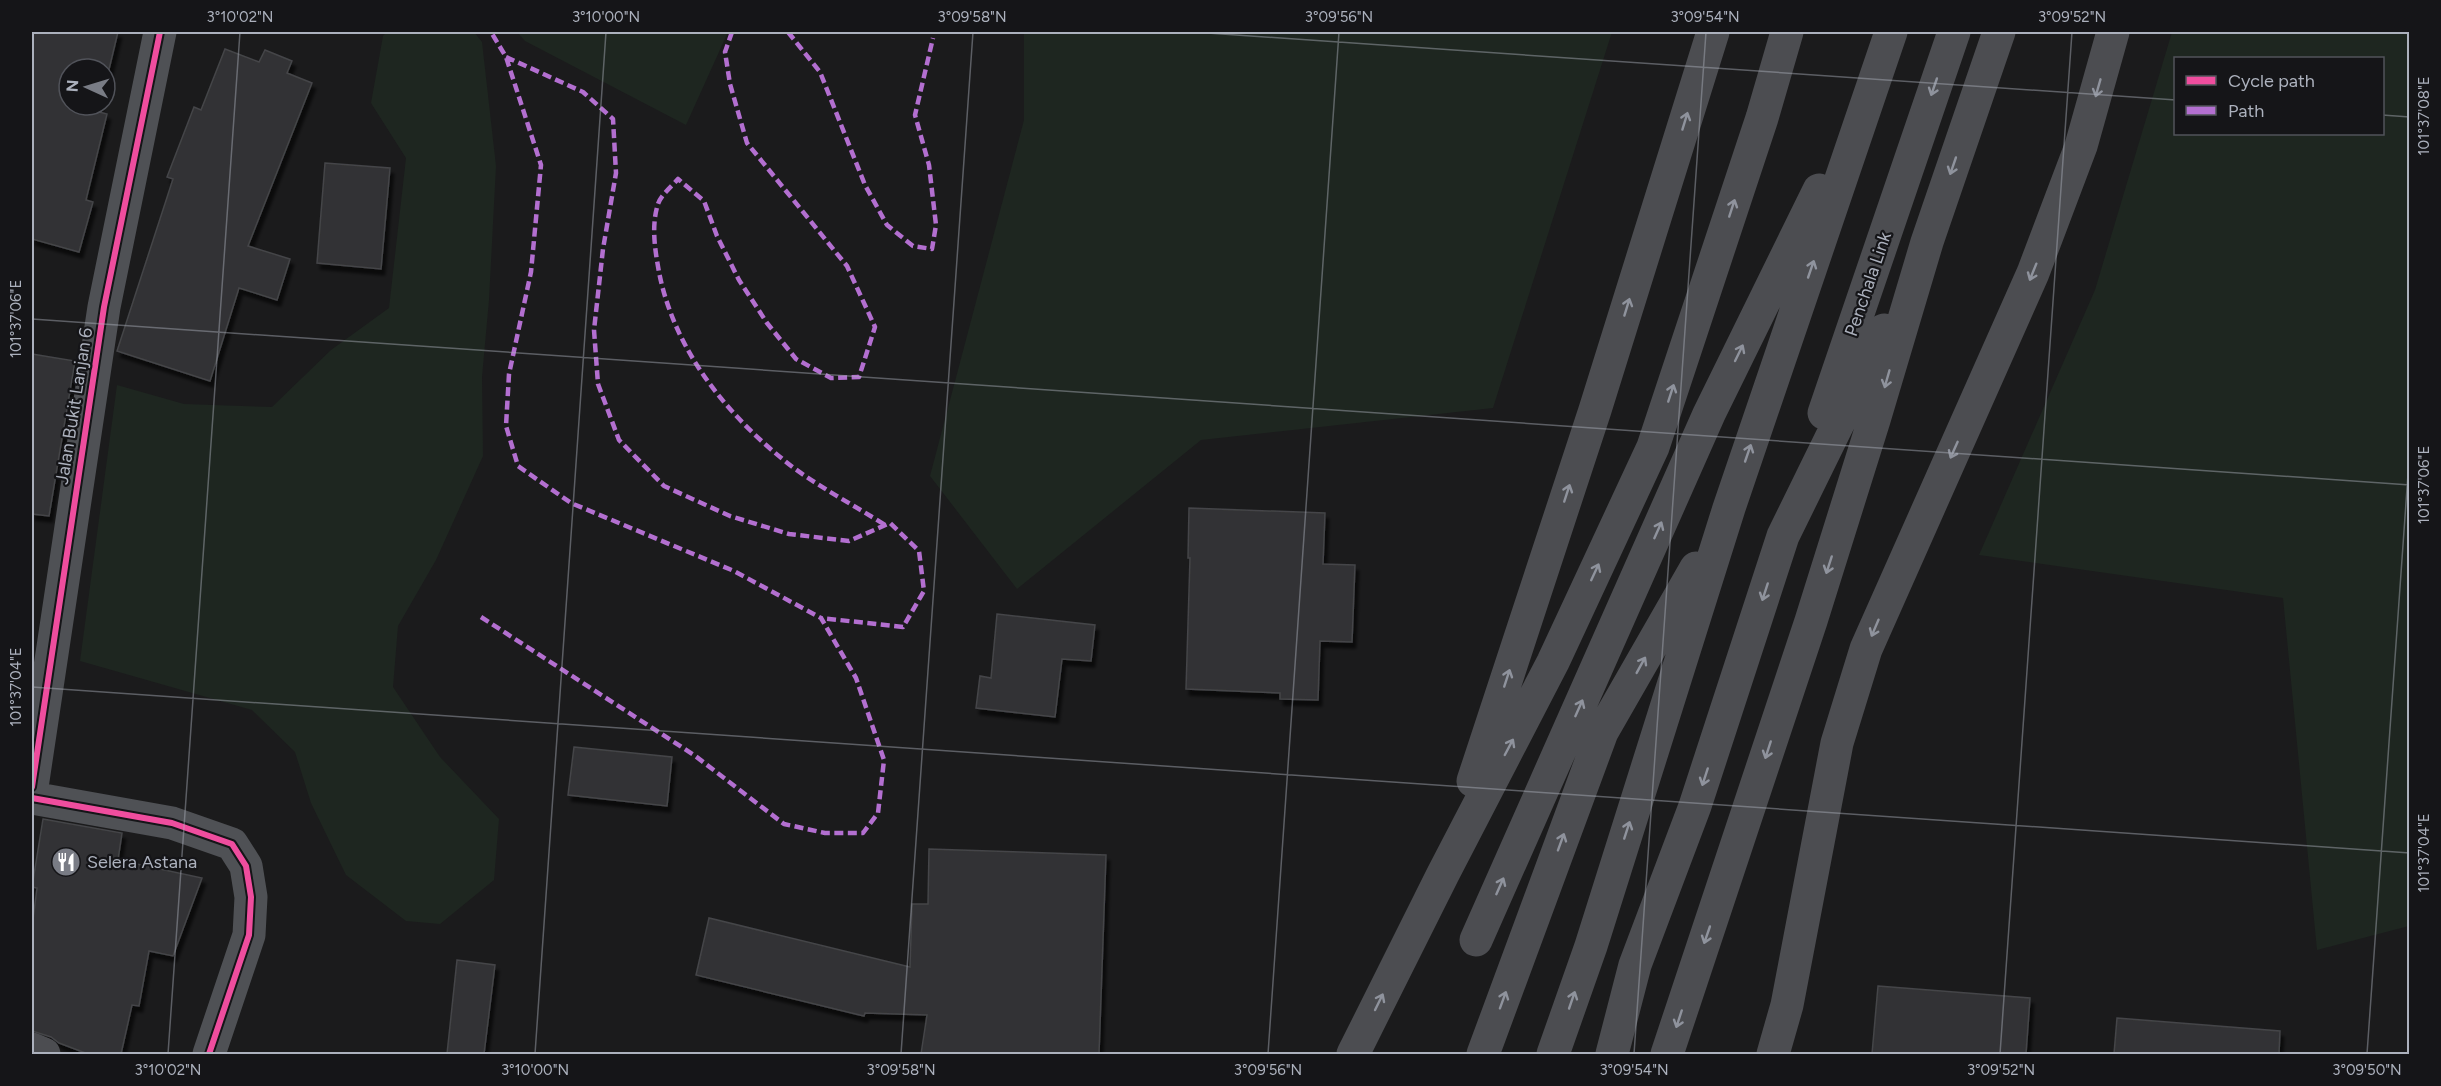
<svg xmlns="http://www.w3.org/2000/svg" width="2441" height="1086" font-family="Figtree,sans-serif">
  <defs>
    <filter id="shadow"><feDropShadow dx="3.5" dy="6" stdDeviation="1.5" flood-color="#0009"/></filter>
  </defs>
  <rect width="100%" height="100%" fill="#1b1b1c"/>
  <path fill="#1e2620" fill-rule="evenodd" d="M 387,32 L 474,32 L 482,42 L 496,166 L 489,300 L 482,377 L 483,456 L 436,560 L 398,626 L 393,687 L 440,757 L 499,819 L 494,880 L 440,924 L 406,921 L 346,875 L 311,803 L 295,752 L 252,710 L 80,661 L 117,385 L 184,404 L 272,407 L 331,350 L 389,308 L 406,158 L 371,103 L 383,36 Z
    M 517,32 L 728,32 L 686,125 L 525,41 Z
    M 1024,32 L 1612,32 L 1493,408 L 1201,440 L 1017,589 L 930,476 L 1024,120 Z
    M 2172,32 L 2409,32 L 2409,926 L 2317,950 L 2283,598 L 1979,555 L 2095,290 ZM 2176,58 L 2382,58 L 2382,134 L 2176,134 Z"/>
  <path fill="#333334" stroke="#444548" stroke-width="1.5" filter="url(#shadow)" d="M 32,32 L 118,32 L 105,86 L 105,69 L 69,69 L 69,105 L 100,105 L 99,112 L 107,114 L 86,200 L 93,202 L 79,252 L 32,239 Z
    M 225,49 L 259,62 L 265,50 L 292,61 L 287,73 L 312,83 L 248,246 L 290,259 L 277,300 L 239,288 L 210,381 L 117,351 L 173,179 L 167,177 L 194,107 L 201,110 Z
    M 325,163 L 390,168 L 381,269 L 317,263 Z
    M 32,354 L 75,361 L 49,516 L 32,514 Z
    M 1189,508 L 1325,513 L 1323,564 L 1355,565 L 1352,642 L 1320,641 L 1318,700 L 1280,699 L 1280,693 L 1186,689 L 1190,558 L 1188,558 Z
    M 997,614 L 1095,625 L 1091,661 L 1062,659 L 1055,717 L 976,708 L 980,676 L 991,678 Z
    M 574,747 L 672,757 L 667,806 L 568,795 Z
    M 43,819 L 122,833 L 118,860 L 202,878 L 173,956 L 149,951 L 139,1006 L 132,1005 L 121,1054 L 88,1054 L 59,1043 L 51,1037 L 32,1031 L 32,927 L 37,888 L 32,887 Z
    M 929,849 L 1106,855 L 1099,1054 L 921,1054 L 927,1015 L 865,1013 L 864,1016 L 696,975 L 709,918 L 910,967 L 912,904 L 928,904 Z
    M 457,960 L 495,965 L 484,1054 L 447,1054 Z
    M 1878,986 L 2030,998 L 2026,1054 L 1872,1054 Z
    M 2117,1018 L 2280,1031 L 2279,1054 L 2114,1054 Z"/>
  <g fill="none" stroke-linecap="round" stroke-linejoin="round">
    <path stroke="#4f5155" stroke-width="33" d="M 32,787 L 104,307 L 160,32
      M 32,798 L 172,823 L 232,844 L 246,866 L 251,897 L 249,935 L 209,1054"/>
    <path stroke="#4c4d51" stroke-width="33" d="M 1824,413 L 1954,32
      M 1473,781 L 1595,410 L 1713,32
      M 1476,940 L 1709,414 L 1819,190
      M 32,1049 L 44,1054
      M 1353,1054 L 1443,874 L 1553,662 L 1653,447 L 1762,118 L 1787,32
      M 1483,1054 L 1602,732 L 1696,568
      M 1553,1054 L 1591,946 L 1729,508 L 1891,32
      M 1612,1054 L 1635,965 L 1695,806 L 1783,536 L 1884,330
      M 1667,1054 L 1811,621 L 1874,420 L 1927,242 L 1999,32
      M 1773,1054 L 1787,1005 L 1837,743 L 1866,649 L 2033,273 L 2081,146 L 2113,32"/>
    <path stroke="#b36fd0" stroke-width="4.5" stroke-dasharray="9 4.5" stroke-linecap="butt" d="M 732,32 L 725,52 L 730,84 L 747,143 L 847,266 L 875,327 L 859,377 L 831,378 L 796,359 L 767,323 L 739,280 L 717,236 L 704,201 L 678,179 C 672,186 661,195 658,204 C 651,226 655,250 659,272 C 674,349 725,413 785,461 C 813,484 854,505 885,525
      M 788,32 L 820,72 L 865,185 L 887,225 L 913,246 L 932,249 L 936,225 L 929,165 L 915,115 L 933,38
      M 506,57 L 583,92 L 613,119 L 616,173 L 603,249 L 594,330 L 598,384 L 619,440 L 664,486 L 730,516 L 789,534 L 849,541 L 890,523 L 919,551 L 924,591 L 903,627 L 821,618
      M 481,617 L 694,755 L 784,824 L 825,833 L 863,833 L 878,813 L 884,760 L 856,678 L 821,618 L 734,571 L 571,503 L 518,466 L 506,426 L 509,374 L 531,272 L 541,165 L 506,57 L 491,32"/>
    <g stroke="#151518" stroke-width="10">
      <path id="cycleway" d="M 32,787 L 104,307 L 160,32
        M 32,798 L 172,823 L 232,844 L 246,866 L 251,897 L 249,935 L 209,1054"/>
    </g>
    <use href="#cycleway" stroke="#ef4d9e" stroke-width="6"/>
  </g>
  <defs><path id="oneway-shaft" d="M-6 0H5M1.5-3L5.5 0L1.5 3" fill="none" stroke-width="1.6" stroke-linecap="round" stroke-linejoin="round" transform="scale(1.5)"/></defs>
  <g stroke="#8f939d">
    <use href="#oneway-shaft" transform="translate(1934 87) rotate(109)"/>
    <use href="#oneway-shaft" transform="translate(2098 88) rotate(106)"/>
    <use href="#oneway-shaft" transform="translate(1685 121) rotate(-73)"/>
    <use href="#oneway-shaft" transform="translate(1953 166) rotate(109)"/>
    <use href="#oneway-shaft" transform="translate(1732 208) rotate(-72)"/>
    <use href="#oneway-shaft" transform="translate(1811 269) rotate(-71)"/>
    <use href="#oneway-shaft" transform="translate(2033 272) rotate(112)"/>
    <use href="#oneway-shaft" transform="translate(1627 307) rotate(-73)"/>
    <use href="#oneway-shaft" transform="translate(1739 353) rotate(-64)"/>
    <use href="#oneway-shaft" transform="translate(1887 379) rotate(106)"/>
    <use href="#oneway-shaft" transform="translate(1671 393) rotate(-72)"/>
    <use href="#oneway-shaft" transform="translate(1954 450) rotate(114)"/>
    <use href="#oneway-shaft" transform="translate(1748 453) rotate(-71)"/>
    <use href="#oneway-shaft" transform="translate(1567 493) rotate(-72)"/>
    <use href="#oneway-shaft" transform="translate(1658 530) rotate(-66)"/>
    <use href="#oneway-shaft" transform="translate(1829 565) rotate(108)"/>
    <use href="#oneway-shaft" transform="translate(1595 572) rotate(-65)"/>
    <use href="#oneway-shaft" transform="translate(1765 592) rotate(108)"/>
    <use href="#oneway-shaft" transform="translate(1875 628) rotate(113)"/>
    <use href="#oneway-shaft" transform="translate(1641 665) rotate(-61)"/>
    <use href="#oneway-shaft" transform="translate(1507 678) rotate(-72)"/>
    <use href="#oneway-shaft" transform="translate(1579 708) rotate(-66)"/>
    <use href="#oneway-shaft" transform="translate(1509 747) rotate(-62)"/>
    <use href="#oneway-shaft" transform="translate(1768 750) rotate(108)"/>
    <use href="#oneway-shaft" transform="translate(1705 777) rotate(108)"/>
    <use href="#oneway-shaft" transform="translate(1627 830) rotate(-72)"/>
    <use href="#oneway-shaft" transform="translate(1561 842) rotate(-70)"/>
    <use href="#oneway-shaft" transform="translate(1500 886) rotate(-66)"/>
    <use href="#oneway-shaft" transform="translate(1707 935) rotate(109)"/>
    <use href="#oneway-shaft" transform="translate(1503 1000) rotate(-70)"/>
    <use href="#oneway-shaft" transform="translate(1572 1000) rotate(-71)"/>
    <use href="#oneway-shaft" transform="translate(1379 1002) rotate(-64)"/>
    <use href="#oneway-shaft" transform="translate(1679 1019) rotate(108)"/>
  </g>
  <path fill="none" stroke="#acb1bd" stroke-width="1.5" stroke-opacity="0.45" d="M 1193,32 L 2176,100M 2382,115 L 2410,117M 32,319 L 2410,485M 32,687 L 2410,853M 168,1054 L 240,32M 535,1054 L 606,32M 901,1054 L 973,32M 1268,1054 L 1339,32M 1634,1054 L 1706,32M 2000,1054 L 2072,32M 2367,1054 L 2410,446"/>
  <defs>
    <g id="restaurant-disc" transform="scale(1.5)"><circle r="9.5" fill="#797c85" stroke="#151518"/><path d="M-5-6h1v4h1v-4h1v4h1v-4h1v5L-1.5 .5V6h-2V.5L-5-1ZM5-6V6H3V1.5H1.5Q1.5-4 5-6Z" fill="#fff"/></g>
  </defs>
  <g fill-rule="evenodd">
    <use href="#restaurant-disc" x="66" y="862"/>
  </g>
  <g text-anchor="middle" stroke-width="4.5" stroke-linejoin="round" paint-order="stroke">
    <g font-size="18" fill="#acb1bd" stroke="#151518">
      <text transform="translate(1868 284) rotate(-71)" y="6">Penchala Link</text>
      <text transform="translate(74 406) rotate(-81)" y="6">Jalan Bukit Lanjan 6</text>
    </g>
    <g font-size="18" fill="#acb1bd" stroke="#151518" text-anchor="start">
      <text x="87" y="868">Selera Astana</text>
    </g>
  </g>
  <rect width="2441" height="1086" fill="none" stroke="#151518" stroke-width="66"/>
  <rect x="2174" y="57" width="210" height="78" fill="#151518" stroke="#51535a" stroke-width="1.5"/>
  <rect x="2186" y="76" width="30" height="9" fill="#ef4d9e" stroke="#51535a" stroke-width="1.5"/>
  <text x="2228" y="87" font-size="18" fill="#acb1bd">Cycle path</text>
  <rect x="2186" y="106" width="30" height="9" fill="#b36fd0" stroke="#51535a" stroke-width="1.5"/>
  <text x="2228" y="117" font-size="18" fill="#acb1bd">Path</text>
  <g transform="translate(87 87) rotate(274)"><circle r="28" fill="#151518" stroke="#51535a" stroke-width="1.5"/>
  <path d="M0-4.5L10 22L0 15L-10 22Z" fill="#797c85"/>
  <text y="-9" font-size="16" font-weight="bold" text-anchor="middle" fill="#acb1bd">N</text>
  </g>
  <rect x="33" y="33" width="2375" height="1020" fill="none" stroke="#acb1bd" stroke-width="2"/>
  <g font-size="15" text-anchor="middle" fill="#acb1bd">
    <text x="240" y="22">3°10'02"N</text>
    <text x="606" y="22">3°10'00"N</text>
    <text x="972" y="22">3°09'58"N</text>
    <text x="1339" y="22">3°09'56"N</text>
    <text x="1705" y="22">3°09'54"N</text>
    <text x="2072" y="22">3°09'52"N</text>
    <text transform="translate(2424 116) rotate(-90)" y="5">101°37'08"E</text>
    <text transform="translate(16 319) rotate(-90)" y="5">101°37'06"E</text>
    <text transform="translate(2424 485) rotate(-90)" y="5">101°37'06"E</text>
    <text transform="translate(16 687) rotate(-90)" y="5">101°37'04"E</text>
    <text transform="translate(2424 853) rotate(-90)" y="5">101°37'04"E</text>
    <text x="168" y="1075">3°10'02"N</text>
    <text x="535" y="1075">3°10'00"N</text>
    <text x="901" y="1075">3°09'58"N</text>
    <text x="1268" y="1075">3°09'56"N</text>
    <text x="1634" y="1075">3°09'54"N</text>
    <text x="2001" y="1075">3°09'52"N</text>
    <text x="2367" y="1075">3°09'50"N</text>
  </g>
</svg>
